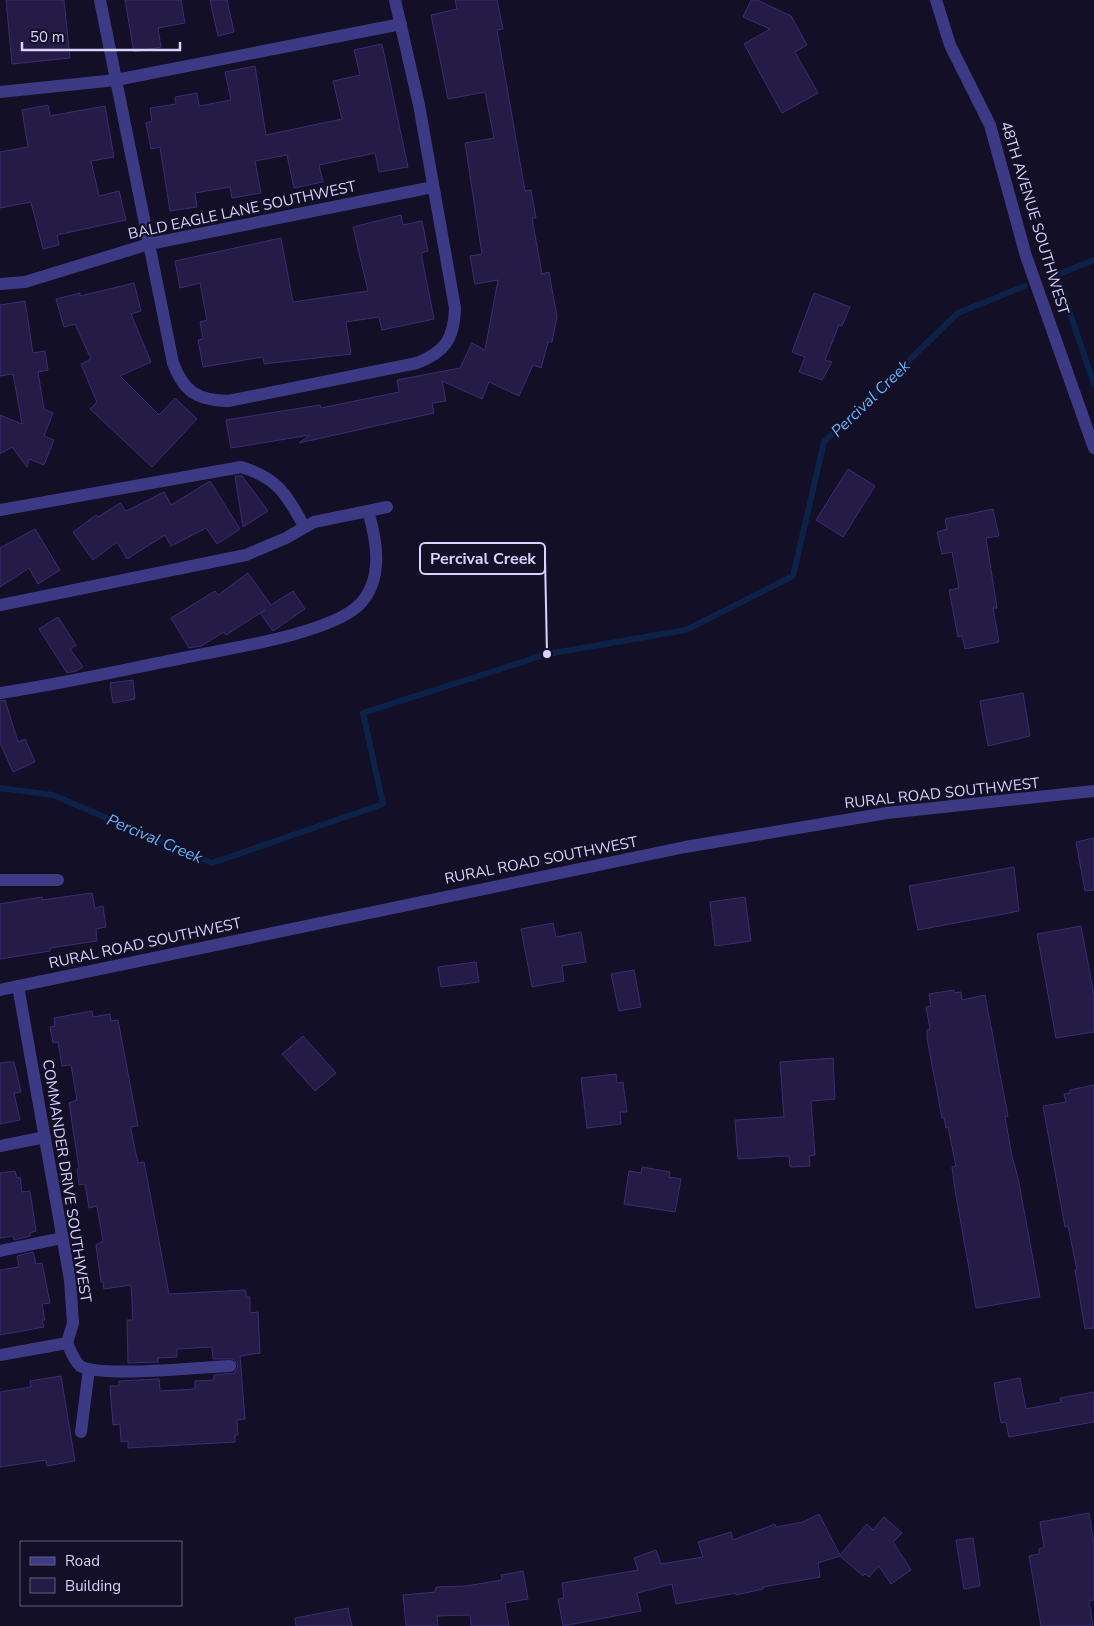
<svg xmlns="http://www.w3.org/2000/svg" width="1094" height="1626" font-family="'Nunito Sans',sans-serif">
  <rect width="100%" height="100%" fill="#130f26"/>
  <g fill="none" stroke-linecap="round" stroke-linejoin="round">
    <path stroke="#0c2248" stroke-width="6" d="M 1094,260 L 1057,275 L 1094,384
      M 0,788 L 53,795 L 212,863 L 383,804 L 363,713 L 547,654 L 686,630 L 793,576 L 824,442 L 958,313 L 1025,286"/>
  </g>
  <path fill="#241b47" stroke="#3b2d73" d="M 6,0 L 64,0 L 70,58 L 12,64 Z
    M 125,0 L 181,0 L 185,23 L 158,28 L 161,47 L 134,52 Z
    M 210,0 L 227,0 L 234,32 L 218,36 Z
    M 455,0 L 497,0 L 503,29 L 497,30 L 525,191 L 531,190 L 536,218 L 532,218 L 542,274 L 549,272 L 557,317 L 552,342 L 548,342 L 541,368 L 533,365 L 519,396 L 489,382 L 482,399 L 442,381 L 446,401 L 432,403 L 434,413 L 299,443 L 310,435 L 231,448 L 226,420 L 320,405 L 321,408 L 399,392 L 397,380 L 460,368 L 472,343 L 485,350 L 498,280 L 475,284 L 470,256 L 482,254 L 465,143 L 494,138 L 485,92 L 448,99 L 431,15 L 457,9 Z
    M 751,0 L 757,0 L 791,16 L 807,45 L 795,52 L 818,93 L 782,113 L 744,44 L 770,29 L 743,17 Z
    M 382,44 L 408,167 L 379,172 L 375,153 L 319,165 L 323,182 L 294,188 L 287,155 L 255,161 L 261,193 L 232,198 L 230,187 L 195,193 L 197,207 L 170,211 L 160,147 L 151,149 L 146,123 L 152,121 L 150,108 L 176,104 L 175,97 L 197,93 L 199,106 L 231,100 L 225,72 L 255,66 L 266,135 L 342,119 L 333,81 L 360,75 L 354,50 Z
    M 48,105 L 50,116 L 105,106 L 114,157 L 91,161 L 99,196 L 119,191 L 126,220 L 57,235 L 59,245 L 43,249 L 31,202 L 0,208 L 0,152 L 28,147 L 22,110 Z
    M 401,215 L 403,225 L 422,221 L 428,251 L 421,253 L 434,319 L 382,330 L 379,317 L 346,322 L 351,354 L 264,364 L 263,357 L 203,367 L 198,340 L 203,339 L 200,322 L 207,320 L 200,283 L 180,288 L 175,261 L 281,238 L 293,302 L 368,291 L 353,227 Z
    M 134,283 L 141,311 L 131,314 L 151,362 L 120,376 L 159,415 L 175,398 L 197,419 L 152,467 L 90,409 L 97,402 L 81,364 L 91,359 L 75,324 L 64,327 L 56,299 L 80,293 L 80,296 Z
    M 814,293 L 850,307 L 842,326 L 839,325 L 825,360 L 832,362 L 822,380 L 799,372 L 805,357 L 792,352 Z
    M 25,301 L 33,353 L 45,351 L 48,370 L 38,372 L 44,409 L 53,413 L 44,436 L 54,440 L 44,465 L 29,459 L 27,467 L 12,447 L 0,454 L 0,415 L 22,424 L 13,374 L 0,376 L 0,305 Z
    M 848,469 L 875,486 L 843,537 L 816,520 Z
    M 235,476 L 242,476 L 268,511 L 243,527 Z
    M 210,481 L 240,529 L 217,544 L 206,528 L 171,546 L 165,535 L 127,559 L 117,542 L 93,560 L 73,532 L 96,515 L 98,517 L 120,503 L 126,511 L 164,492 L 171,505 Z
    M 993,509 L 999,536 L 986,538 L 997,608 L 993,608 L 999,642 L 965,649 L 962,636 L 958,637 L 949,590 L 959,588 L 952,552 L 942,554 L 937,532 L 947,529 L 945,519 Z
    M 35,529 L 60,570 L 38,584 L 29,568 L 0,587 L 0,548 Z
    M 248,573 L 271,605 L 293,591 L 305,609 L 273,631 L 260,613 L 265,610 L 226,635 L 224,632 L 201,646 L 189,648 L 171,618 L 215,591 L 218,595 Z
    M 58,617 L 76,645 L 70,649 L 83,667 L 76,671 L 67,673 L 39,629 Z
    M 133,680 L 135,699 L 113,703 L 110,683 Z
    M 1023,693 L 1030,736 L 988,746 L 980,701 Z
    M 5,700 L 18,742 L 25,739 L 35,762 L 13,772 L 0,743 L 0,701 Z
    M 1094,838 L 1094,890 L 1085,891 L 1076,842 Z
    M 1014,867 L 1019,911 L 918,930 L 909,886 Z
    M 92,893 L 95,908 L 103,906 L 106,927 L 96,929 L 97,941 L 50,948 L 50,951 L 0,959 L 0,904 L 42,897 L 42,900 Z
    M 745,897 L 751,941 L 715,946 L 710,902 Z
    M 553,923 L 556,937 L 581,932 L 586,962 L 562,966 L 564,981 L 532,987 L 521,929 Z
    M 1081,926 L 1094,995 L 1094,1032 L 1056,1038 L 1037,934 Z
    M 476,962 L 479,982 L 441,987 L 438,967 Z
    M 634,970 L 641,1007 L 619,1011 L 611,974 Z
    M 954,990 L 954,993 L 961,992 L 962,1000 L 985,995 L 1008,1116 L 1005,1117 L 1012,1156 L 1018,1178 L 1040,1297 L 976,1308 L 955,1190 L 952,1167 L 956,1166 L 948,1127 L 946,1128 L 944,1118 L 942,1118 L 927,1038 L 927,1030 L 930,1029 L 926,1007 L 931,1006 L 929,994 Z
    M 92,1011 L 93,1017 L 110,1014 L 111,1021 L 118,1020 L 138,1126 L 131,1127 L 131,1130 L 138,1163 L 144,1162 L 169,1294 L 246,1290 L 246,1297 L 250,1297 L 250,1313 L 258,1312 L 260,1353 L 240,1356 L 245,1419 L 237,1420 L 238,1435 L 235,1435 L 235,1442 L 128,1448 L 128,1441 L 121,1442 L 120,1424 L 113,1425 L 110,1386 L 119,1386 L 119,1381 L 159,1379 L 160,1391 L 195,1389 L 195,1381 L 214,1380 L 214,1375 L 234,1373 L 238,1366 L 233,1359 L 213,1359 L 212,1347 L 177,1349 L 177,1357 L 158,1358 L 158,1362 L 128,1363 L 127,1320 L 133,1320 L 131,1285 L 104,1289 L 103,1282 L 101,1282 L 96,1245 L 103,1241 L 97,1206 L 89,1208 L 85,1184 L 79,1185 L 77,1169 L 79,1168 L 69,1103 L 77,1100 L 71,1065 L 62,1066 L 58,1042 L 53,1043 L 50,1027 L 55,1026 L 54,1018 Z
    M 303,1036 L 336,1073 L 315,1091 L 282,1054 Z
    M 833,1058 L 835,1099 L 811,1101 L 815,1155 L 809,1156 L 810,1166 L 790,1167 L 789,1156 L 738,1159 L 735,1120 L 784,1117 L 780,1062 Z
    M 7,1062 L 14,1062 L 21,1092 L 14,1093 L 20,1120 L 0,1124 L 0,1063 Z
    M 616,1074 L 617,1083 L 623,1082 L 627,1112 L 620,1112 L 621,1124 L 587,1128 L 581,1078 Z
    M 1094,1085 L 1094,1328 L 1085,1329 L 1075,1270 L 1077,1270 L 1068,1226 L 1065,1227 L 1043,1106 L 1066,1102 L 1064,1094 L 1070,1093 L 1070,1090 Z
    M 642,1167 L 670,1172 L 669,1177 L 681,1179 L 675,1212 L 624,1204 L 629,1171 L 641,1173 Z
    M 15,1171 L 17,1178 L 20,1177 L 22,1192 L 30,1191 L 36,1231 L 30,1233 L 30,1236 L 14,1240 L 13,1236 L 0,1238 L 0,1173 Z
    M 33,1252 L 36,1264 L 42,1263 L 50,1303 L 42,1304 L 45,1320 L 42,1320 L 44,1327 L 0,1335 L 0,1270 L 19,1267 L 17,1256 Z
    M 61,1376 L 75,1461 L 47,1466 L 46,1460 L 0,1467 L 0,1392 L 31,1387 L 30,1381 Z
    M 1020,1378 L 1026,1409 L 1061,1402 L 1060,1398 L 1094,1392 L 1094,1422 L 1009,1437 L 1006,1422 L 1001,1423 L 994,1383 Z
    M 1089,1513 L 1094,1544 L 1094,1600 L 1089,1601 L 1093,1626 L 1041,1626 L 1029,1556 L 1039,1554 L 1039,1549 L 1044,1547 L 1040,1522 Z
    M 819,1514 L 840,1555 L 867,1524 L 873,1530 L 884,1517 L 902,1533 L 893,1542 L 911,1570 L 891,1584 L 879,1566 L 869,1577 L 865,1574 L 863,1576 L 840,1556 L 818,1563 L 820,1577 L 763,1587 L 763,1589 L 736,1595 L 736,1593 L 676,1604 L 672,1584 L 637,1593 L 641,1611 L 563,1626 L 558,1599 L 564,1598 L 562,1583 L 638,1570 L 634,1558 L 656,1550 L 661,1564 L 703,1557 L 698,1542 L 731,1532 L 733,1540 L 775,1524 L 776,1527 L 803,1522 Z
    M 973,1538 L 980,1586 L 964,1589 L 956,1540 Z
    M 523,1571 L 528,1599 L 505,1603 L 509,1626 L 471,1626 L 470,1615 L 437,1616 L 438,1626 L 406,1626 L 403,1595 L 435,1592 L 436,1587 L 466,1586 L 502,1580 L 501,1575 Z
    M 348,1608 L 352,1626 L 296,1626 L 295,1618 Z"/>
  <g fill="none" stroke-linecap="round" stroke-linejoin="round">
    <path stroke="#3d3a85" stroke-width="12" d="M 100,0 L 173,363 C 184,392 197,400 228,401 L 417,363 C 445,352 454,339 455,308 L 419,105 L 395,0
      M 936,0 L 950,45 L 990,125 L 1026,256 L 1094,448
      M 0,92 L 116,80 L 401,24
      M 0,284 L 25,282 L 149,244 L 433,187
      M 0,510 L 241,467 C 278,478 286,494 304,526
      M 0,605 L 246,555 L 286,538 L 314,522 L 387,507
      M 0,693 C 61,684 122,670 183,658 C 226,649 329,634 359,605 C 384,580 377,541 368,511
      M 0,880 L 58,880
      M 0,990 L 685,847 L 887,813 L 1094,791
      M 0,1146 L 45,1137
      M 0,1251 L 62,1238
      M 67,1343 C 70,1349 74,1361 80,1366 C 99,1378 203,1367 230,1366
      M 0,1355 L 67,1343 L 73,1323 L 70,1280 L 18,986
      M 81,1432 L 89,1369"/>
  </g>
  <g text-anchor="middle" stroke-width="4.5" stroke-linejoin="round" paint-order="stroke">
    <g font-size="15" fill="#d9d4ff" stroke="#130f26">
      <text transform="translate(242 210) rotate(-12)" y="5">BALD EAGLE LANE SOUTHWEST</text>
      <text transform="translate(1035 218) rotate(73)" y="5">48TH AVENUE SOUTHWEST</text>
      <text transform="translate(942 793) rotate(-6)" y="5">RURAL ROAD SOUTHWEST</text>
      <text transform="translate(541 860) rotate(-11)" y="5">RURAL ROAD SOUTHWEST</text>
      <text transform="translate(145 943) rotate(-12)" y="5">RURAL ROAD SOUTHWEST</text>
      <text transform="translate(67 1181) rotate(81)" y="5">COMMANDER DRIVE SOUTHWEST</text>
    </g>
    <g font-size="16" font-style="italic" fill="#62b6ff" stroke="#130f26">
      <text transform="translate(870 398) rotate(-44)" y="6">Percival Creek</text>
      <text transform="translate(155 838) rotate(23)" y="6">Percival Creek</text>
    </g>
  </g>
  <path fill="none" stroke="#d9d4ff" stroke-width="2" d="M547 654L545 558"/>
  <circle fill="#d9d4ff" stroke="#130f26" stroke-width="2" cx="547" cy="654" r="5"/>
  <rect fill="#130f26" stroke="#d9d4ff" stroke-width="2" x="420" y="543" width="125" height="31" rx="5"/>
  <g font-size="16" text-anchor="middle" font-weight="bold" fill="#d9d4ff">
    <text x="483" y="564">Percival Creek</text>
  </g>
  <rect x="20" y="1541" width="162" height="65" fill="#130f26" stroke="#625e7d"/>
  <rect x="30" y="1557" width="25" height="8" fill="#3d3a85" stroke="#625e7d"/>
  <text x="65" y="1566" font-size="15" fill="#d9d4ff">Road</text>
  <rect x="30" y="1578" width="25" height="15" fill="#241b47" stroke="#625e7d"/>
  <text x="65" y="1591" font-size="15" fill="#d9d4ff">Building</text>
  <path d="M22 42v8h158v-8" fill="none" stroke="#d9d4ff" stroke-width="2.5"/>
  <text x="30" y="42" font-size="15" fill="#d9d4ff" stroke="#130f26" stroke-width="4" paint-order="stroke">50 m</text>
</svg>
